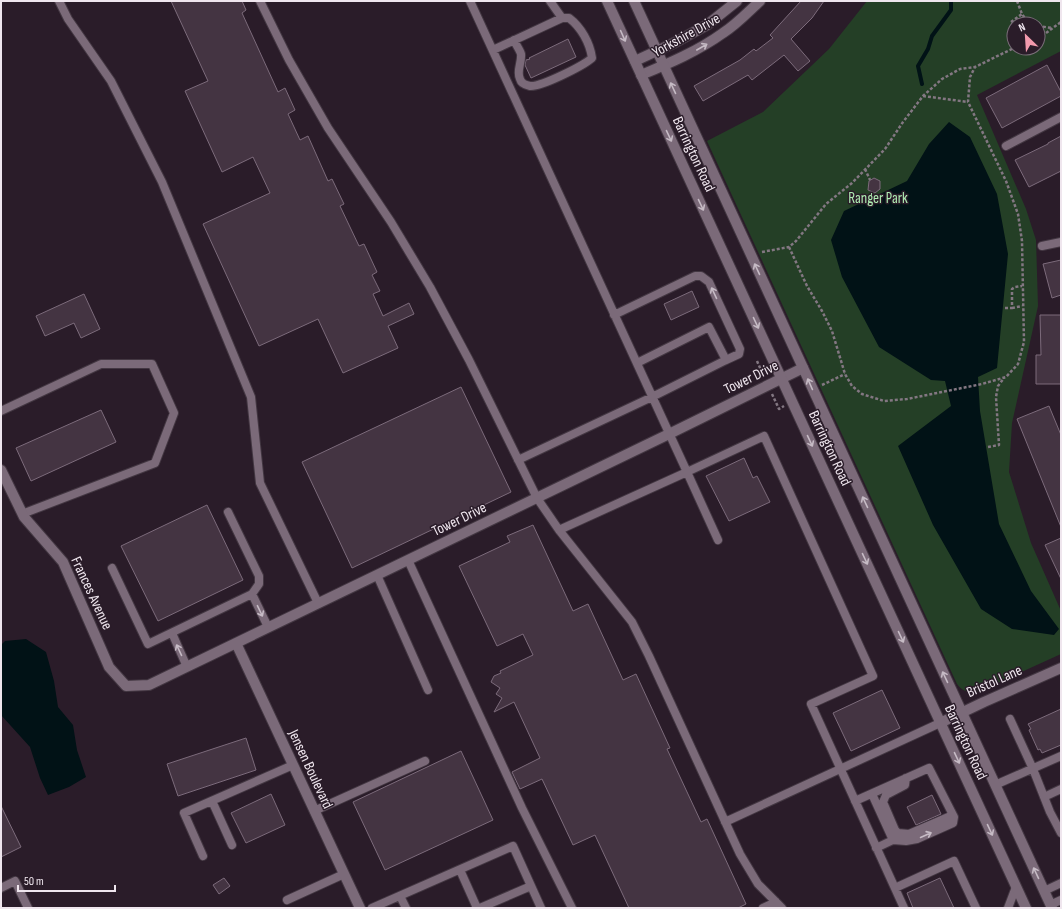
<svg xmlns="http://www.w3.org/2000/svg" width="1062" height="909" font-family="'Sofia Sans Condensed',sans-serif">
  <rect width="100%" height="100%" fill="#2a1c29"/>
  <path fill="#243f26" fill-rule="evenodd" d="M 867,1 L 1061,1 L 1061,51 L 977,95 L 1026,209 L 1036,240 L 1038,306 L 1012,423 L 1009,472 L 1031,543 L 1061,611 L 1061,654 L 978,692 C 969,693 963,692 957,684 L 707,141 L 763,112 L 829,49 ZM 1014,24 L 1038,24 L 1038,48 L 1014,48 Z"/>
  <path fill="#011216" d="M 949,122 L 970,137 L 997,194 L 1008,254 L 997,368 L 978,377 L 980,411 L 999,524 L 1031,591 L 1059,629 L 1054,635 L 1012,629 L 981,609 L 933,525 L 898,446 L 951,406 L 945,381 L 931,380 L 879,347 L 842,277 L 831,240 L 844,211 L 907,181 L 929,144 Z
    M 26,639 L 46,652 L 54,681 L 58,707 L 73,725 L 77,750 L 86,777 L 69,787 L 48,795 L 40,778 L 30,747 L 1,715 L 1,645 L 5,641 Z"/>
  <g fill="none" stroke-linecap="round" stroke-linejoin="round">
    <path stroke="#011216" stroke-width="4" d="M 922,84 L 918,66 L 928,49 L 932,36 L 951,10 L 951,1"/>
  </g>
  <path fill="#443442" stroke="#7c6b7b" d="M 171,1 L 242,1 L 246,10 L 242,13 L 278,92 L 285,88 L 295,110 L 288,114 L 300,140 L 308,136 L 328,181 L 332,179 L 344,204 L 340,206 L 359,246 L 364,244 L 377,272 L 372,275 L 380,291 L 373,294 L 383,316 L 409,303 L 414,314 L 388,326 L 398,348 L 343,373 L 318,319 L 259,346 L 203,224 L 270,193 L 253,157 L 222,172 L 185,91 L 208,81 Z
    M 801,1 L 824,1 L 812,18 L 791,39 L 810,61 L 798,71 L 784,55 L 752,80 L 748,75 L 703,101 L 694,86 L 740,60 L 754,49 L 756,51 L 773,38 L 770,35 Z
    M 568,39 L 576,57 L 531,78 L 525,65 L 526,60 L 530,59 L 529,58 Z
    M 1047,65 L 1061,92 L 1061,96 L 1002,128 L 986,98 Z
    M 1061,136 L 1061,171 L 1029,187 L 1015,160 L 1048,144 L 1048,143 Z
    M 874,178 L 880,181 L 880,189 L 875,193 L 868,190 L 869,181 Z
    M 1061,260 L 1061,295 L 1052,298 L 1043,264 Z
    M 692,291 L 699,307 L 671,320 L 664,304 Z
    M 84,294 L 100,329 L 81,338 L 74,323 L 45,336 L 36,316 Z
    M 1040,315 L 1061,315 L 1061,384 L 1036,384 L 1036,355 L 1041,355 Z
    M 461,387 L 511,492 L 352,568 L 302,462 Z
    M 1049,406 L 1061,435 L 1061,527 L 1017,419 Z
    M 101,410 L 116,442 L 31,481 L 16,448 Z
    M 744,458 L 753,478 L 757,476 L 770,502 L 729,521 L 706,476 Z
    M 207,505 L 243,580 L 158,621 L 121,546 Z
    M 533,525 L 573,611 L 588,604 L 623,680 L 636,674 L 670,748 L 667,749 L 701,822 L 707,819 L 746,904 L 738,908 L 629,908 L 595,835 L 573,845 L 542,779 L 520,789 L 512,772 L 540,758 L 514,702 L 494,712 L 502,698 L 496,694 L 500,688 L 491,682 L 494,676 L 501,673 L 500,671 L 533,655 L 523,634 L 497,646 L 459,566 L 510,542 L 507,536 Z
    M 1061,538 L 1061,579 L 1045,545 Z
    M 882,690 L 900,728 L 851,751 L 833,713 Z
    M 1061,709 L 1061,745 L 1042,753 L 1040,749 L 1038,750 L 1029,730 L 1031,729 L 1028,724 Z
    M 246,738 L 256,770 L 178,796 L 167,764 Z
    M 461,751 L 493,820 L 385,870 L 353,802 Z
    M 271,794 L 285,825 L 246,843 L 231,813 Z
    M 932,795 L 941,814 L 916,825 L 907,807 Z
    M 1,806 L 21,847 L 1,857 Z
    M 224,878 L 230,886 L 219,894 L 213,885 Z
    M 940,878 L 954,908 L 913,908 L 907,893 Z"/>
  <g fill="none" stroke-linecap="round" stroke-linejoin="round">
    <g stroke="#433742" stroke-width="10">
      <path id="service" d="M 59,1 L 68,19 L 111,81 L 162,182 L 251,397 L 260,483 L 318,603
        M 260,1 L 289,60 L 328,128 L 391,222 L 430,287 L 469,360 L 537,498 L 559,530 L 632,622 L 649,656 L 740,854 L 758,884 L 782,908
        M 470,1 L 687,472 L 764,436 L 873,676 L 811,704 L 904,908
        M 550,1 L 562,18
        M 493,50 L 562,18 L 569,18 C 581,27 590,43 592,58 C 583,66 541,87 530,86 C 525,85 521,83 520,79 C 516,71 522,63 521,54 C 520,50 516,45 514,40
        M 1006,146 L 1061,117
        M 1042,246 L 1061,242
        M 614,315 L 695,276 L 701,276 L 709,282 L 740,349 L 739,354 L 726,360
        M 1,411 L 101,364 L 152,364 L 174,413 L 155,463 L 22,514
        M 518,460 L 652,397 L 726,360 L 709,327 L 637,363
        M 559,530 L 687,472 L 718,540
        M 408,560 L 522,808 L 572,908
        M 112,568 L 148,644 L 252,594 L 259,584 L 259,576 L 228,512
        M 377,575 L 428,690
        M 252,594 L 268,627
        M 172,633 L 187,667
        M 1010,719 L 1033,769 L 1050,812 L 1061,833
        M 906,778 L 905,785 L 886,795 L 883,802 L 895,830 L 898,833 L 909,834 L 953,815
        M 995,785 L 1061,756
        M 872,794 L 893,840
        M 1044,797 L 1061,789
        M 212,801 L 232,845
        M 855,801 L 929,768 L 954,817 L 953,823 L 917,839 L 906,841 L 893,840 L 876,848
        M 314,811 L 425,761
        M 725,822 L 940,723
        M 203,856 L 184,813 L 293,765
        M 460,870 L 477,908
        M 1,888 L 15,881 L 28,908
        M 895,888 L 954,861 L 976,908
        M 1044,891 L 1061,883
        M 400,896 L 406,908
        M 287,900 L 344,874
        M 1050,905 L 1061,900
        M 372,908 L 513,846 L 541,908
        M 480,908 L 531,886
        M 763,908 L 776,902
        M 1008,908 L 1016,887"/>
    </g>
    <g stroke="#433742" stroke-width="12">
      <path id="minor" d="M 635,61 L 674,43 L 707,25 L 737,1
        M 641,75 C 670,63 698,51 723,33 C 737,24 748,12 760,1
        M 1,470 L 24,517 L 63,562 L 109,667 L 126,686 L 149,685 L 669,434 L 803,368
        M 236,643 L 360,908
        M 940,723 L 984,702 L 1061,668"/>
    </g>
    <g stroke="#433742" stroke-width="12">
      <path id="secondary" d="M 607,1 L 1026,908
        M 634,1 L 1052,908"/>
    </g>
    <path stroke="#837782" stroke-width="2.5" stroke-dasharray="3 2" stroke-linecap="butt" d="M 1017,1 L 1022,14 L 1029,24
      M 1011,22 L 1022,14
      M 1038,26 L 1052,28
      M 1038,39 L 1061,22
      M 923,96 L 968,102
      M 865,169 L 870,180
      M 789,247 L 807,286 L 822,311 L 832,331 L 845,374 L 852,386 L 862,394 L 884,401 L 907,399 L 982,384 L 1006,377 L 1018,364 L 1024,342 L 1022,241 L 1018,214 L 1006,181 L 968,102 L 970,77 L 975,67
      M 762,252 L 789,247 L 796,241 L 826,204 L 852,183 L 885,149 L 903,122 L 923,96 L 942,79 L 960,69 L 975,67 L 1014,48
      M 1005,308 L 1012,308 L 1012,289 L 1015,287 L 1022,286
      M 1012,308 L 1022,306
      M 757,361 L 764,377
      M 822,385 L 845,374
      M 772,394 L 779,409 L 784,406
      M 988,447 L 999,445 L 996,397 L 998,386 L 1004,378"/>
    <use href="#service" stroke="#7b6a79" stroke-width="8"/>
    <use href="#minor" stroke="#7b6a79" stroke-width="10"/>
    <use href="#secondary" stroke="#7b6a79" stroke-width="10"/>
  </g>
  <defs><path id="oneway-shaft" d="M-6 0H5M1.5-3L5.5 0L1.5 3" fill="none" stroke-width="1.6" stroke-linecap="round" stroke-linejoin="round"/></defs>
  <g stroke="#c6bbc5">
    <use href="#oneway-shaft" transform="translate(623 36) rotate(66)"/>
    <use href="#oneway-shaft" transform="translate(702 47) rotate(-30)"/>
    <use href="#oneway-shaft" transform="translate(673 88) rotate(-115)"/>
    <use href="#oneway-shaft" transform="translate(669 136) rotate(65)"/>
    <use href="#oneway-shaft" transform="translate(701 205) rotate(65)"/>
    <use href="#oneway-shaft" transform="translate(757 269) rotate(-115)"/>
    <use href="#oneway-shaft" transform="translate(714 293) rotate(-115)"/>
    <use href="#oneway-shaft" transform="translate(756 323) rotate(65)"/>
    <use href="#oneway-shaft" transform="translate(810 384) rotate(-114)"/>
    <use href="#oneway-shaft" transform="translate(810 441) rotate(65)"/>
    <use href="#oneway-shaft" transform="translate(865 502) rotate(-115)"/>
    <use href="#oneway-shaft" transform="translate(865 559) rotate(65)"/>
    <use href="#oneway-shaft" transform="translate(260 611) rotate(64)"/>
    <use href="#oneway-shaft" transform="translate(901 637) rotate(65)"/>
    <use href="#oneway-shaft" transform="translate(179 650) rotate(-115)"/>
    <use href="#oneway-shaft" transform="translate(945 677) rotate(-115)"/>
    <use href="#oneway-shaft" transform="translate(957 758) rotate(65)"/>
    <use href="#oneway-shaft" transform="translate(990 830) rotate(65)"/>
    <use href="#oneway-shaft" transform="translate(926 835) rotate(-24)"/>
    <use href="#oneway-shaft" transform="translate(1036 873) rotate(-115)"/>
  </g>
  <g text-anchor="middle" stroke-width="3" stroke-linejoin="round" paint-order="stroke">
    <g font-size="15" fill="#efe6ee" stroke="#2a1c29">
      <text transform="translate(686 35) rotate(-29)" y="5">Yorkshire Drive</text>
      <text transform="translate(694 154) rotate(65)" y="5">Barrington Road</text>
      <text transform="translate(751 377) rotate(-26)" y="5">Tower Drive</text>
      <text transform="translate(830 448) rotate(65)" y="5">Barrington Road</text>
      <text transform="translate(459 519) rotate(-26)" y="5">Tower Drive</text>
      <text transform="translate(92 593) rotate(65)" y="5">Frances Avenue</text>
      <text transform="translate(994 681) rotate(-24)" y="5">Bristol Lane</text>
      <text transform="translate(966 742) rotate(65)" y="5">Barrington Road</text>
      <text transform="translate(311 769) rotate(65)" y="5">Jensen Boulevard</text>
    </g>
    <g font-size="15" fill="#aeecb2" stroke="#2a1c29">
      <text x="878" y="203">Ranger Park</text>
    </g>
  </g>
  <rect width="1062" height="909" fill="none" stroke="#efe6ee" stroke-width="4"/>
  <g transform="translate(1026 36) rotate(335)"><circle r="19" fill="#2a1c29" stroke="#796d78"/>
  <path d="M0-3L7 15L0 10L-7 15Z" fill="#f29aad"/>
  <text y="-6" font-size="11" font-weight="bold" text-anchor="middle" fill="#efe6ee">N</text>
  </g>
  <path d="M18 885v6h97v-6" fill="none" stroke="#efe6ee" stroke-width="2"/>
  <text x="24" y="885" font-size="12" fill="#efe6ee" stroke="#2a1c29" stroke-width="3" paint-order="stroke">50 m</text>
</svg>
